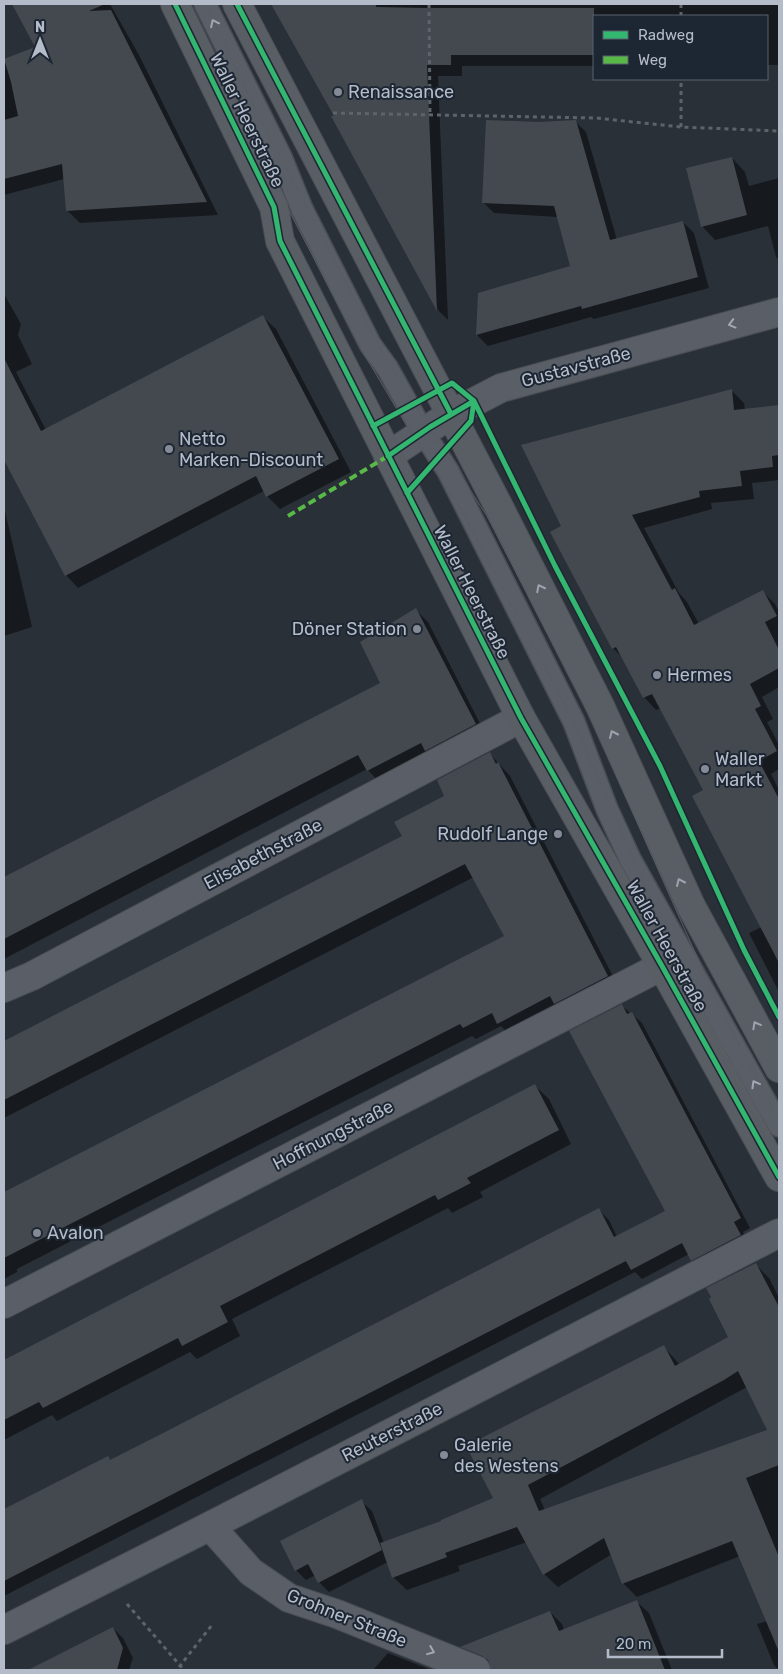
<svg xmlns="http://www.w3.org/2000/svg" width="783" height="1674" font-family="Rubik,sans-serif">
  <rect width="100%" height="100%" fill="#2a3038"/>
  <path fill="#0007" fill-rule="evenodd" d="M 13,4 L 110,4 L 139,55 L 218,215 L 80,223 L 67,210 L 64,179 L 4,195 L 4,60 L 36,48 Z
    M 280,4 L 779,4 L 779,65 L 767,65 L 767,16 L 594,16 L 594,66 L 462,66 L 462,76 L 438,76 L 448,320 L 438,310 L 333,117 L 336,117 Z
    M 575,121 L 586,132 L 617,240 L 683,222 L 694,233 L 709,288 L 594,319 L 591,317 L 488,346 L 477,335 L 479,294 L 572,266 L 558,217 L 494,213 L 483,202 L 539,123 Z
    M 732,158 L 745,172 L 749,186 L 779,178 L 779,260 L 776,257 L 768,226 L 715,240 L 702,226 Z
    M 4,294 L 21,324 L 18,335 L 32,364 L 16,372 L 46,430 L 263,317 L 276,329 L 351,472 L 280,509 L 267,496 L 264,491 L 78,588 L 66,575 L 4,457 Z
    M 731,390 L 744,403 L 745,410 L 779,407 L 779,480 L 752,483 L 754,499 L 711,503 L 712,509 L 644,528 L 679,593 L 687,602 L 699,624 L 762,591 L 775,604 L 779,612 L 779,687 L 762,697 L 773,719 L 767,722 L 779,745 L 779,769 L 771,774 L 779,790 L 779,992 L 749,933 L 762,927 L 704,791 L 661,708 L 656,710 L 644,697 L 623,658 L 613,648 L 562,526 Z
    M 4,507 L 32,627 L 4,636 Z
    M 415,609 L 428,622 L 487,737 L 380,783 L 367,769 L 4,959 L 4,878 L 382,684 Z
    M 490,754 L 510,776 L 619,988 L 510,1035 L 501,1026 L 476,1039 L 472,1036 L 73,1240 L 17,1269 L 17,1272 L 4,1279 L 4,1193 L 505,936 L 474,877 L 4,1118 L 4,1042 L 403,837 Z
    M 622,1006 L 642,1023 L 750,1228 L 743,1232 L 750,1246 L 703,1270 L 692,1260 L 689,1254 L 642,1279 L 635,1272 L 4,1596 L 4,1510 L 107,1457 L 111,1461 L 599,1210 L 609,1220 L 617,1237 L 666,1212 Z
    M 535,1086 L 549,1099 L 571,1144 L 480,1192 L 483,1197 L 452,1213 L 448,1208 L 232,1319 L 240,1336 L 197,1359 L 190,1352 L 57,1421 L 52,1415 L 4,1440 L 4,1362 Z
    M 755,1264 L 769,1278 L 779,1298 L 779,1670 L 774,1665 L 757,1624 L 767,1621 L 740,1556 L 637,1597 L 623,1583 L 612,1554 L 558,1587 L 544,1574 L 527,1542 L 458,1566 L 460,1571 L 407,1590 L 393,1577 L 388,1562 L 329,1592 L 319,1582 L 316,1575 L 306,1580 L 296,1570 L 361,1501 L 372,1511 L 384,1543 L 443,1522 L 495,1499 L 664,1347 L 680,1365 L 730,1337 ZM 747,1387 L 769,1430 L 545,1510 L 540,1499 Z
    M 637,1602 L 649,1613 L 672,1670 L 492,1670 L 492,1666 L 473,1658 L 462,1647 L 550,1612 L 562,1624 L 564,1630 Z
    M 113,1628 L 123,1638 L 133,1658 L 129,1670 L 30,1670 Z
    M 388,1653 L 431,1670 L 373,1670 Z"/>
  <path fill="#444950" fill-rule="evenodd" d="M 12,4 L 105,4 L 89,11 L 111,10 L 207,202 L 66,211 L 62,164 L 4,179 L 4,120 L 18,116 L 11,82 L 4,59 L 35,47 Z
    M 271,4 L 376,4 L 376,7 L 425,8 L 594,8 L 594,55 L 451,55 L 451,65 L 427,65 L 437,311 L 331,116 L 334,116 Z
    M 486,120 L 539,122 L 576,120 L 610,240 L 683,221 L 698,277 L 582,309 L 581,306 L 476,335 L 478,293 L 570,266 L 554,206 L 482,203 Z
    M 732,157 L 747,215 L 701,227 L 686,168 Z
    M 263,315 L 339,459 L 266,497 L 256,476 L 65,576 L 4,460 L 4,358 L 41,431 Z
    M 732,389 L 734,410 L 779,405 L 779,455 L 772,456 L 773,467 L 740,471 L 742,486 L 699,491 L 700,497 L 632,515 L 672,590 L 675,588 L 694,625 L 763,590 L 777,616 L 765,622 L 779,650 L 779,668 L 750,684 L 761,706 L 755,709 L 777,751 L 759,761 L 779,799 L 779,963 L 692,796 L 703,790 L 652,694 L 643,698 L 616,647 L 612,649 L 550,532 L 561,526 L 521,445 Z
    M 416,608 L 476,724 L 425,751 L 421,743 L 367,771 L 358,755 L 4,939 L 4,877 L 380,683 L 360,642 Z
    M 490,752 L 496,764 L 498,762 L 608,976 L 554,1004 L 550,996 L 497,1024 L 492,1013 L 463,1028 L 460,1024 L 4,1258 L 4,1192 L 504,936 L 465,864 L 4,1100 L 4,1041 L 402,836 L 394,822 L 444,796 L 437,780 Z
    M 622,1004 L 627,1014 L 632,1012 L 741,1218 L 734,1222 L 741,1235 L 691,1261 L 682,1243 L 631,1270 L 623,1256 L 626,1261 L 4,1581 L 4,1509 L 108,1456 L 110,1460 L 169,1430 L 599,1208 L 614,1237 L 665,1211 L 569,1031 Z
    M 535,1084 L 559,1130 L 467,1178 L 471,1183 L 438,1200 L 435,1195 L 220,1306 L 228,1322 L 182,1346 L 178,1338 L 43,1408 L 39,1402 L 4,1420 L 4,1360 Z
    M 756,1263 L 779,1307 L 779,1465 L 746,1478 L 779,1557 L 779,1652 L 732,1541 L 622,1584 L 604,1538 L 543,1575 L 517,1527 L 445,1553 L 447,1557 L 392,1578 L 380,1543 L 441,1521 L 441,1520 L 493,1498 L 466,1446 L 664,1345 L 675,1366 L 728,1337 L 709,1299 L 711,1297 L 706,1288 ZM 738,1371 L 767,1430 L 539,1511 L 528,1485 L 724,1380 Z
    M 362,1499 L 382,1550 L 318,1583 L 308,1564 L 295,1571 L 280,1541 Z
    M 637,1600 L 665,1670 L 491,1670 L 488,1660 L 482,1656 L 460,1647 L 550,1611 L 559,1631 Z
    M 113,1627 L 123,1648 L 117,1670 L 28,1670 Z"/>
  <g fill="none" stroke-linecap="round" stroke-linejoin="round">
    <g stroke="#484c53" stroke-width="24">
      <path id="lane" d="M 205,4 L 281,157 L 302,209 L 370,344 L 388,369 L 423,432 L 448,471 L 574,722 L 607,809 L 630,859 L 779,1126"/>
    </g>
    <g stroke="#484c53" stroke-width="30">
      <path id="street" d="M 388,456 L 451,414 L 501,388 L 779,312
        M 4,988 L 32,976 L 521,718
        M 4,1304 L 662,966
        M 210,1526 L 251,1572 L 289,1598 L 337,1614 L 476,1670
        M 4,1630 L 210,1526 L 779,1233"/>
    </g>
    <g stroke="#484c53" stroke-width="30">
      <path id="secondary" d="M 175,4 L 274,207 L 280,241 L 521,718 L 662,966 L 779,1177
        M 237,4 L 498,505 L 600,706 L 691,906 L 779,1068"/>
    </g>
    <path stroke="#5d636a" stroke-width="3" stroke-dasharray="4 4" stroke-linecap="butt" d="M 429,4 L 430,116
      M 681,4 L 681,16
      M 333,113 L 596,118 L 681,127 L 779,131
      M 681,127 L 681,79
      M 127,1604 L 184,1670
      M 179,1667 L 212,1625"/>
    <use href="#lane" stroke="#5a5e66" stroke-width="21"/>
    <use href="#street" stroke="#5a5e66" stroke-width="28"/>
    <use href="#secondary" stroke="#595d64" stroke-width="28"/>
    <path stroke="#595d64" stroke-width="1" d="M 186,4 L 251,138 L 363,352 L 399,413 L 463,513 L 574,722 L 688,986 L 731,1075 L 779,1162
      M 205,4 L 259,116 L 377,342 L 408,395 L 487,516 L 589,714 L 709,984 L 739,1045 L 779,1120"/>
    <path stroke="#58b947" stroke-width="4" stroke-dasharray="8 4" stroke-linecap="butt" d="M 288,516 L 388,456"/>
    <g stroke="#1d2633" stroke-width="8">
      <path id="cycleway" d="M 175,4 L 274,207 L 280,241 L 521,718 L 662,966 L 779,1177
        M 237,4 L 451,414
        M 373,426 L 452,383 L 474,401 L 555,566 L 660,766 L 744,950 L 779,1017
        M 388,456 L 430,427 L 474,401
        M 407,493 L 471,421 L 474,401"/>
    </g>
    <use href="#cycleway" stroke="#33b770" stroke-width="5"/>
  </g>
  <defs><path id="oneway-chevron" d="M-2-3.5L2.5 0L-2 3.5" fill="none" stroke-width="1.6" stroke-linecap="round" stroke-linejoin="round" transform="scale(1.25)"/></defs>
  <g stroke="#a2a9b5">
    <use href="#oneway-chevron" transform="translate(214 23) rotate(-116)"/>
    <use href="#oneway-chevron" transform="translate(732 324) rotate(165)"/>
    <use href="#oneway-chevron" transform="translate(755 1084) rotate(-119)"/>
    <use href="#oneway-chevron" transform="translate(431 1651) rotate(22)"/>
  </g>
  <g stroke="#9da4b0">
    <use href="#oneway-chevron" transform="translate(540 588) rotate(-117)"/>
    <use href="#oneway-chevron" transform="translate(613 734) rotate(-114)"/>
    <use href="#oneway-chevron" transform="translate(680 882) rotate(-114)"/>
    <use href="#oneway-chevron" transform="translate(756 1025) rotate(-119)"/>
  </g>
  <g fill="#848b96" stroke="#1d2633" stroke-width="2">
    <circle cx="338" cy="92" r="5"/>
    <circle cx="169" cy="449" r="5"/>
    <circle cx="417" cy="629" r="5"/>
    <circle cx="657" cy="675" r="5"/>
    <circle cx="705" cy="769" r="5"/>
    <circle cx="558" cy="834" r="5"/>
    <circle cx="37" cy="1233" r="5"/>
    <circle cx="444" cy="1455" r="5"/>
  </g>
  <g text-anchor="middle" stroke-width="4" stroke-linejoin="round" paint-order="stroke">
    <g font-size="18" fill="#b4bcc9" stroke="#1d2633" text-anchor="start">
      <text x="348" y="98">Renaissance</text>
      <text x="179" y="445">Netto<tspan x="179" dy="21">Marken-Discount</tspan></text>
      <text x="407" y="635" text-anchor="end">Döner Station</text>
      <text x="667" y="681">Hermes</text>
      <text x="715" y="765">Waller<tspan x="715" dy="21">Markt</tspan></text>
      <text x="548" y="840" text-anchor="end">Rudolf Lange</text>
      <text x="47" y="1239">Avalon</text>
      <text x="454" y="1451">Galerie<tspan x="454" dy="21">des Westens</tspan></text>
    </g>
    <g font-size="18" fill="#b4bcc9" stroke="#1d2633">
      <text transform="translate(247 120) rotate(64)" y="6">Waller Heerstraße</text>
      <text transform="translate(576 367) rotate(-15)" y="6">Gustavstraße</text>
      <text transform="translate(472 592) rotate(63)" y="6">Waller Heerstraße</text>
      <text transform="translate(263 854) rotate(-28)" y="6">Elisabethstraße</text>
      <text transform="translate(667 946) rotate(61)" y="6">Waller Heerstraße</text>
      <text transform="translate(333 1135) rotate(-27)" y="6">Hoffnungstraße</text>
      <text transform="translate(392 1432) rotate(-27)" y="6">Reuterstraße</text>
      <text transform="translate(347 1618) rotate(22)" y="6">Grohner Straße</text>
    </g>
  </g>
  <rect width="783" height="1674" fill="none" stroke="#b4bcc9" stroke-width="10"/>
  <rect x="593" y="15" width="175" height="65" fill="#1d2633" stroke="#59626f"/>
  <rect x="603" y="31" width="25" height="8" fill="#33b770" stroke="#59626f"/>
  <text x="638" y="40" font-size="15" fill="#b4bcc9">Radweg</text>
  <rect x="603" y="56" width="25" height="8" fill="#58b947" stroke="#59626f"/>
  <text x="638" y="65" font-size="15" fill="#b4bcc9">Weg</text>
  <g transform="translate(40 40)" stroke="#1d2633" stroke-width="4" paint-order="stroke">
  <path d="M0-4L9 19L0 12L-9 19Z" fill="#b4bcc9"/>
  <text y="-8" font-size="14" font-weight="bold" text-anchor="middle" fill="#b4bcc9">N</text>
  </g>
  <path d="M608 1649v8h114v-8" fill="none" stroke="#b4bcc9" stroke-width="2.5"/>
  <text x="616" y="1649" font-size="15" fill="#b4bcc9" stroke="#1d2633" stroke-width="4" paint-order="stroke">20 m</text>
</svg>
